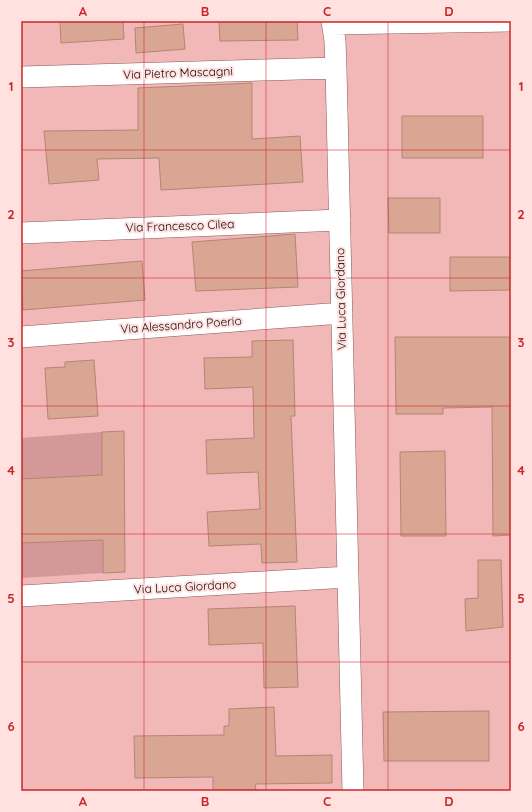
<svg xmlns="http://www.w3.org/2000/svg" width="532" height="812" font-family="Quicksand,sans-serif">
  <rect width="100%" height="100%" fill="#f1b8b7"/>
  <path fill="#d39897" d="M 102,432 L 103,573 L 21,578 L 21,438 Z"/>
  <path fill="#d9a694" stroke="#b58473" d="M 60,21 L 123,21 L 124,39 L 61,43 Z
    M 219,21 L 297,21 L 298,40 L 220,41 Z
    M 183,24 L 185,49 L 136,53 L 135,28 Z
    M 252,83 L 252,139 L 300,136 L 303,182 L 161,190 L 159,158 L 97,159 L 99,180 L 49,184 L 44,131 L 138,130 L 138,88 Z
    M 402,116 L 483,116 L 483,158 L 402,158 Z
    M 388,198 L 440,198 L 440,233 L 389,233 Z
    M 295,234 L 298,287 L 196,291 L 192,242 Z
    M 450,257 L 511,257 L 511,290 L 450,291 Z
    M 142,261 L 145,300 L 23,310 L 21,271 Z
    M 395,337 L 510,337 L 511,352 L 511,535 L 493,536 L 492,407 L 443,408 L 443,414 L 396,414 Z
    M 293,340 L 295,416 L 291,416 L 297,562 L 262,563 L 261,544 L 209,546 L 207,512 L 260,509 L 258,472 L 207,474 L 206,440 L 254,438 L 253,387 L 205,389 L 204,358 L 252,357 L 252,341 Z
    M 94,360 L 98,416 L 48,419 L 45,368 L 65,367 L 65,362 Z
    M 124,431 L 125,572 L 103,573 L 103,540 L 21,543 L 21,479 L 102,475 L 102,432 Z
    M 445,451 L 446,536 L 401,536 L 400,452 Z
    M 478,560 L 501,560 L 503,627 L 466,631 L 465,599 L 478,598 Z
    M 295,606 L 298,687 L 264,688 L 263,643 L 209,645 L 208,609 Z
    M 274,707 L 276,756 L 332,755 L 332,783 L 255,784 L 256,790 L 213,791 L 213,777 L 135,778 L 134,736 L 224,735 L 224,726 L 229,726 L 229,709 Z
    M 489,711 L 489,761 L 384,761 L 383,712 Z"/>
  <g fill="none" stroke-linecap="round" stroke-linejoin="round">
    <g stroke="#8a5858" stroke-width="22">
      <path id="minor" d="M 332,21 L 335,41 L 336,68 L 353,791
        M 333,24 L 511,21
        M 21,77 L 336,68
        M 21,233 L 340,220
        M 21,337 L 342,313
        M 21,596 L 348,577"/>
    </g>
    <use href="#minor" stroke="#fff" stroke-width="21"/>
  </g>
  <path fill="none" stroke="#cc2626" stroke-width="1" stroke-opacity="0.55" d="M 144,21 L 144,791M 266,21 L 266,791M 388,21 L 388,791M 21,150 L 511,150M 21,278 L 511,278M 21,406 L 511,406M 21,534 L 511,534M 21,662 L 511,662"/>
  <g text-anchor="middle" stroke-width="4" stroke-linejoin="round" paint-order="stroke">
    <g font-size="12" fill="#180607" stroke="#ffe1e0">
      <text transform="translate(178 73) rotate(-2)" y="4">Via Pietro Mascagni</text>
      <text transform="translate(180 226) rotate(-2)" y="4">Via Francesco Cilea</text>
      <text transform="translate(341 299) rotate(-91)" y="4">Via Luca Giordano</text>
      <text transform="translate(181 325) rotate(-4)" y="4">Via Alessandro Poerio</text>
      <text transform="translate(185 587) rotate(-3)" y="4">Via Luca Giordano</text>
    </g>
  </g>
  <rect width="532" height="812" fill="none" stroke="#ffe1e0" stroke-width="44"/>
  <rect x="22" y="22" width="488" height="768" fill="none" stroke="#cc2626" stroke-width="1.5"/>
  <g font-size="13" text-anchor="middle" font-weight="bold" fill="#cc2626">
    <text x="83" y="16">A</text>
    <text x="205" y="16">B</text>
    <text x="327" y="16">C</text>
    <text x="449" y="16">D</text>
    <text x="11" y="91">1</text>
    <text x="521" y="91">1</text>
    <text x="11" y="219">2</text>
    <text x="521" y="219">2</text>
    <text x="11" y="347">3</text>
    <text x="521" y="347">3</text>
    <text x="11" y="475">4</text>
    <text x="521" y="475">4</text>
    <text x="11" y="603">5</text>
    <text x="521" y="603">5</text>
    <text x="11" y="731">6</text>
    <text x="521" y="731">6</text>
    <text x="83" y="806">A</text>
    <text x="205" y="806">B</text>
    <text x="327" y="806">C</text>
    <text x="449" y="806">D</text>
  </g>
</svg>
